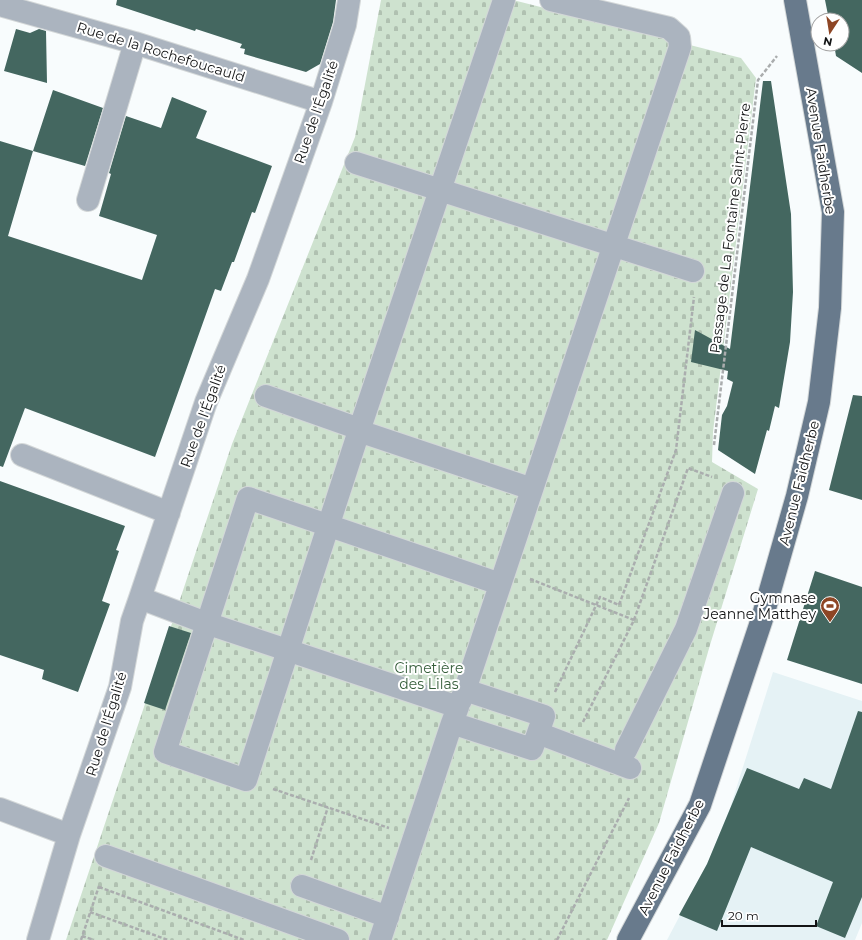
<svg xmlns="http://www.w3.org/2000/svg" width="862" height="940" font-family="Montserrat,sans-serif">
  <defs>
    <pattern id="cemetery-stones" width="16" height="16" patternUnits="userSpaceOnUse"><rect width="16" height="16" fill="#cee2cf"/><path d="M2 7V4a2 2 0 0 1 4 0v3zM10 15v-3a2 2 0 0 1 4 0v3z" fill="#b0c1b1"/></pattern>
  </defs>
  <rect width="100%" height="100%" fill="#f8fcfd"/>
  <path fill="#e5f2f5" d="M 773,672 L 862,701 L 862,923 L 855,940 L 667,940 L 707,864 L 730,808 Z"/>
  <path fill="url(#cemetery-stones)" d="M 381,0 L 513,0 L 741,58 L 756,78 L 713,432 L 712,462 L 758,489 L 710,645 L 659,823 L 607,940 L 66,940 L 232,444 L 355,137 Z"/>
  <path fill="#446760" d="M 117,0 L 336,0 L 333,22 L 320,64 L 306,72 L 244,54 L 245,49 L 240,48 L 242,44 L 196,29 L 195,31 L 116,5 Z
    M 825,0 L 862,0 L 862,73 L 836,56 L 834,44 L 842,44 L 842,20 L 829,20 Z
    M 16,29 L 30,33 L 39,29 L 46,31 L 47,83 L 4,71 Z
    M 763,81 L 771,81 L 791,214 L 793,292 L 790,342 L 779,408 L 775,406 L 769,431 L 767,430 L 755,474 L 718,450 L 722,415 L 727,406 L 733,382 L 727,379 L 728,371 L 691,362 L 695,330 L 730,349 Z
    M 53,90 L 103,108 L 85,166 L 33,151 Z
    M 172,97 L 207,111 L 196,138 L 272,166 L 255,213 L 252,212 L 234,262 L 232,262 L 221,291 L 215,289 L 155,457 L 25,408 L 3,467 L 0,466 L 0,141 L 33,151 L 8,236 L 142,280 L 157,235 L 99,216 L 111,174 L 109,173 L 126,116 L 161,128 Z
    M 853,395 L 862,396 L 862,500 L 829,490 Z
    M 0,481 L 125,526 L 116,550 L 119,551 L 102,601 L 110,604 L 78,692 L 42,679 L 44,670 L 0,655 Z
    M 815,571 L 862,587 L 862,684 L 787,660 Z
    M 169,626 L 191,633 L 165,710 L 144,703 Z
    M 858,711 L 862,712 L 862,897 L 845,938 L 816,926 L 833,882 L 751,847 L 717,931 L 679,915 L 707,864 L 747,768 L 799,789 L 804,778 L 831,789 Z"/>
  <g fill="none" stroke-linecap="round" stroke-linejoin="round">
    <g stroke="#d3d7d8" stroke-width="24">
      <path id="minor" d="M 0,5 L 135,43 L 321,102
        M 356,163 L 693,271
        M 88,200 L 135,43
        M 266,396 L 351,426 L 359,431 L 532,489
        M 22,455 L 169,513
        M 500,584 L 248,498 L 165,752 L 246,780 L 359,431 L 504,0
        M 140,598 L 206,623 L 458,707 L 452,723 L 532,749 L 538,733 L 630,768
        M 465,690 L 680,47 L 679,37 L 669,28 L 551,0
        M 460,702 L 465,690 L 544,716 L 538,733
        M 626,750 L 686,629 L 733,493
        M 0,809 L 69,835
        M 106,856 L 338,940
        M 302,886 L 388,917
        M 38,940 L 69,835 L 120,687 L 132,621 L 140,598 L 206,402 L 258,279 L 321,102 L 345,25 L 349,0
        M 380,940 L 452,723"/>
    </g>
    <g stroke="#d3d7d8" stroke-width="24">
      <path id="major" d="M 628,940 L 700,805 L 762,619 L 797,496 L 819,402 L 830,308 L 833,212 L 795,0"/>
    </g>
    <path stroke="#aaadae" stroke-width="2.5" stroke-dasharray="4 2" stroke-linecap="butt" d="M 714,445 L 758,80 L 777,56
      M 530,579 L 634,620
      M 555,692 L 600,597 L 619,605 L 676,450 L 694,297
      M 583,722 L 634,620 L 688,468 L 712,477
      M 273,789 L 389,828
      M 311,860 L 328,807
      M 99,887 L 244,940
      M 90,912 L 168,940
      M 82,936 L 94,940
      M 81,940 L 99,886
      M 557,940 L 629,798"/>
    <use href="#minor" stroke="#abb4bf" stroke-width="22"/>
    <use href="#major" stroke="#687a8c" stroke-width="22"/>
  </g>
  <defs>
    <g id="stadium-pin" transform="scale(1)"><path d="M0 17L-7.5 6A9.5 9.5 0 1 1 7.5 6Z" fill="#8e4625" stroke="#fff"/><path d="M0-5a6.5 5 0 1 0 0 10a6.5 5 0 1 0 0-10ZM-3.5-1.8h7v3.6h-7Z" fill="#fff"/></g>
  </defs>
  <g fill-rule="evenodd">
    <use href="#stadium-pin" x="830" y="606"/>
  </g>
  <g text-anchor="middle" stroke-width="4" stroke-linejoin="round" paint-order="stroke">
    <g font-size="14" fill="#131415" stroke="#fff">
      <text transform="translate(161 52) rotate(17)" y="5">Rue de la Rochefoucauld</text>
      <text transform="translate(316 112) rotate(-71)" y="5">Rue de l'Égalité</text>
      <text transform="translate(821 151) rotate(81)" y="5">Avenue Faidherbe</text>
      <text transform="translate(730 228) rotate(-83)" y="5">Passage de La Fontaine Saint-Pierre</text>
      <text transform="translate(203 416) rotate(-70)" y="5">Rue de l'Égalité</text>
      <text transform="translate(799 483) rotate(-76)" y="5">Avenue Faidherbe</text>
      <text transform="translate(106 724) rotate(-73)" y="5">Rue de l'Égalité</text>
      <text transform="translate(671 857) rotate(-63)" y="5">Avenue Faidherbe</text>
    </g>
    <g font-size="14" fill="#131415" stroke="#fff" text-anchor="end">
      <text x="816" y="603">Gymnase<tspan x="816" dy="16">Jeanne Matthey</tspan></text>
    </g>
    <g font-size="14" fill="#365e3b" stroke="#fff">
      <text x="429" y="673">Cimetière<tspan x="429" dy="16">des Lilas</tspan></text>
    </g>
  </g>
  <g transform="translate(830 32) rotate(192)"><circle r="19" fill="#ffffff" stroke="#a1a1a1"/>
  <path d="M0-3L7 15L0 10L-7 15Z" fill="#8e4625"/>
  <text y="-6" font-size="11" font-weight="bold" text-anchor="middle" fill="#131415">N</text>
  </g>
  <path d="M722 920v6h94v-6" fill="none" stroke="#131415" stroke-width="2"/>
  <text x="728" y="920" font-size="12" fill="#131415" stroke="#ffffff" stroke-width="3" paint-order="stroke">20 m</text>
</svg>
